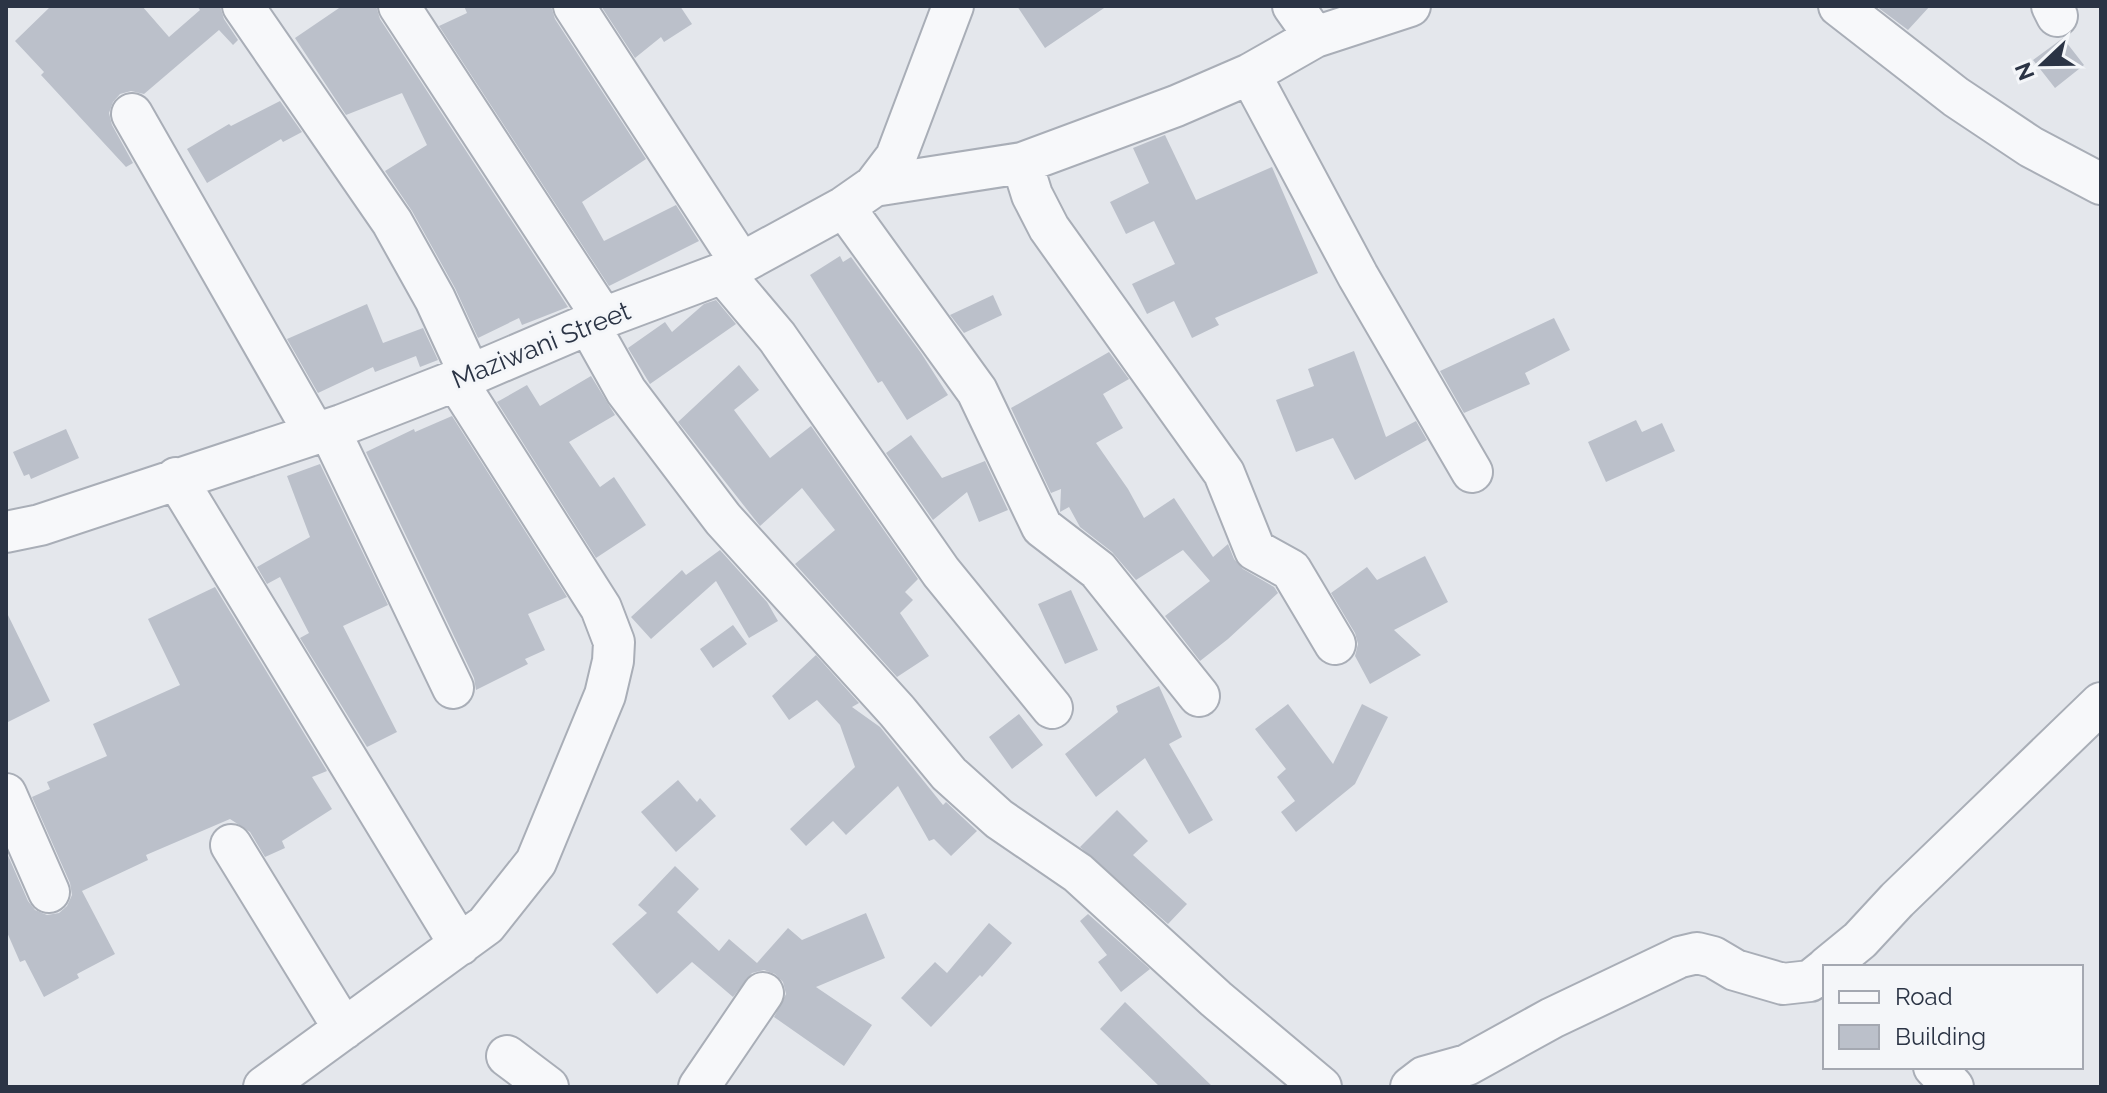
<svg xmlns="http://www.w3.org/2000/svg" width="2107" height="1093" font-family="Raleway,sans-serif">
  <rect width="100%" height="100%" fill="#e4e7ec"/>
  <path fill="#bbc0ca" d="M 51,6 L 142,6 L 169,37 L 200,10 L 197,6 L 220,6 L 224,19 L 238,40 L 233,45 L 219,30 L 144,94 L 131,91 L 120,94 L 113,102 L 109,113 L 112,125 L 133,163 L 126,167 L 41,75 L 44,72 L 15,41 Z
    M 342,6 L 376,6 L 380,19 L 568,307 L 522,325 L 519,318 L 478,338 L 455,288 L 412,211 L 385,171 L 427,145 L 402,93 L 346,115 L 295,38 Z
    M 464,6 L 551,6 L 555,19 L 646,159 L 582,202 L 604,241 L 676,205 L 699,241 L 609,286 L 439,26 L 467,13 Z
    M 601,6 L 680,6 L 692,24 L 664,42 L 661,37 L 635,58 Z
    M 1017,6 L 1107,6 L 1045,48 Z
    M 1876,6 L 1930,6 L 1908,30 Z
    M 2063,38 L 2084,65 L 2055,88 L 2033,60 Z
    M 280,101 L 302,132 L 283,142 L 281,139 L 207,183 L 187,149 L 229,124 L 231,126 Z
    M 1165,135 L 1196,200 L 1272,167 L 1318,273 L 1215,318 L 1219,325 L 1192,338 L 1174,301 L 1147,314 L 1132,284 L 1175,264 L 1154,221 L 1126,234 L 1110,202 L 1149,183 L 1133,148 Z
    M 840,256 L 843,262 L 851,257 L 921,353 L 948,395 L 907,420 L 882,381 L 878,383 L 810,275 Z
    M 993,295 L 1002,315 L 964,333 L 950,315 Z
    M 716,300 L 736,324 L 650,384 L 628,348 L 665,322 L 672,332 L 704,304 Z
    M 367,304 L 383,343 L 423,328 L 438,360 L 420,367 L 416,356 L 375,372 L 373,367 L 318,393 L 287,339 Z
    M 1554,318 L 1570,350 L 1525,373 L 1530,384 L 1464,413 L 1440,371 Z
    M 1354,351 L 1386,437 L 1416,421 L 1427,440 L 1355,480 L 1333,438 L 1296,452 L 1276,400 L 1314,386 L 1308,369 Z
    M 1109,352 L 1129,379 L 1103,394 L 1123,428 L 1096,443 L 1128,489 L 1144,518 L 1174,498 L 1213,557 L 1228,544 L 1234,559 L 1243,569 L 1274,587 L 1278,593 L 1228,639 L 1200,661 L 1165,616 L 1210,581 L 1183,550 L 1136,580 L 1112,552 L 1080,527 L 1069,507 L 1060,512 L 1061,489 L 1051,493 L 1011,408 Z
    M 739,365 L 759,390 L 734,410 L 770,458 L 811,426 L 918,579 L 905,592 L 913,600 L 900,613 L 929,656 L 897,677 L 795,564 L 835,530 L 802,488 L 760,526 L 678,422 Z
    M 591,376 L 615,415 L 569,442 L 600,487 L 614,477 L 646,525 L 596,558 L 497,402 L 527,385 L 540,406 Z
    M 452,416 L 567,597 L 528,614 L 545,650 L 525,659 L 528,664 L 476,690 L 474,678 L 366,452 L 414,429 L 415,432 Z
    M 1636,420 L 1642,432 L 1662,423 L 1675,451 L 1606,482 L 1588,442 Z
    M 66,429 L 79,458 L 31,479 L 29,474 L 24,476 L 13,452 Z
    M 911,435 L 942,478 L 985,461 L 1008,510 L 979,522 L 967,492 L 933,520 L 886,453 Z
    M 320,464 L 388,605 L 343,626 L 397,732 L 367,747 L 300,638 L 309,633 L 280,577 L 267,584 L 257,567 L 310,537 L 287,476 Z
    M 720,550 L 767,602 L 778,621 L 749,638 L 716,581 L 651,639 L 631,617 L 682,570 L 686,575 Z
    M 1425,556 L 1448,602 L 1394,630 L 1421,655 L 1370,684 L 1355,656 L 1358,644 L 1355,633 L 1331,593 L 1367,567 L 1377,580 Z
    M 215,587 L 327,771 L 312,777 L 332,809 L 282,841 L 285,848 L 265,857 L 250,832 L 230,819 L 146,855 L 148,860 L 82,891 L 115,954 L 77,974 L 79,978 L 44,997 L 25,960 L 20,962 L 6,930 L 6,851 L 28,901 L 35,910 L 47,915 L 59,913 L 67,906 L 72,895 L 70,883 L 32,797 L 50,789 L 47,782 L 107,756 L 93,724 L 180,685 L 148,619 Z
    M 1071,590 L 1098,650 L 1065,664 L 1038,604 Z
    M 6,611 L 50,701 L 6,723 Z
    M 733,625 L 747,644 L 713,668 L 700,649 Z
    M 816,655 L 859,703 L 852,707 L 880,727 L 943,805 L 946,802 L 977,831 L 951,856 L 934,839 L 929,841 L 898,786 L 846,835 L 833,821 L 806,846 L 790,829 L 855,767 L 840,725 L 817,700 L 789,720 L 772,696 Z
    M 1159,686 L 1182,737 L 1169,744 L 1213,820 L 1189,834 L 1145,758 L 1096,797 L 1065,754 L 1118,712 L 1116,706 Z
    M 1288,704 L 1333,764 L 1362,704 L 1388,717 L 1355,784 L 1296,832 L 1281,812 L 1295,801 L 1277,777 L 1286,769 L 1255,729 Z
    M 1019,714 L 1043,745 L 1012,769 L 989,737 Z
    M 678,780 L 697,802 L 700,798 L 716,816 L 676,852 L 641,812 Z
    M 1117,810 L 1148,841 L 1133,855 L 1187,904 L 1168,924 L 1080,847 Z
    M 675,866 L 699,889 L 677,912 L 719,951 L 729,939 L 757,963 L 788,928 L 802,940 L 866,913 L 885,958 L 816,987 L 872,1025 L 844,1066 L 774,1017 L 786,994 L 783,982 L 775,974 L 764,970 L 752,973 L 733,997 L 692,962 L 657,994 L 612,944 L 647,913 L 638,905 Z
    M 1088,914 L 1150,969 L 1121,992 L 1098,962 L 1107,955 L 1080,921 Z
    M 989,923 L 1012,943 L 982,977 L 980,975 L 931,1027 L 901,998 L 935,962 L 947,973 Z
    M 1125,1002 L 1213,1087 L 1160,1087 L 1100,1029 Z"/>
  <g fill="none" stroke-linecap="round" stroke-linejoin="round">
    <g stroke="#a9aeb7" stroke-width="44">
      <path id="minor" d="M 243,6 L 392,222 L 435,299 L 470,375
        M 399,6 L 603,318
        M 574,6 L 741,263
        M 1293,6 L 1315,37
        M 1839,6 L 1956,97 L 2031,147 L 2101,184
        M 2052,6 L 2057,16
        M 1250,74 L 1358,276 L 1472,472
        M 132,114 L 315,434
        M 1022,163 L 1032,195 L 1049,228 L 1224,473 L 1255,550 L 1291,570 L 1335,644
        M 874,186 L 1022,163 L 1176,106 L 1250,74 L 1315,37 L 1410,6
        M 844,207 L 977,391 L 1042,527 L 1098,570 L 1199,696
        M 723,273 L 777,337 L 941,572 L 1052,708
        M 589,325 L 626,391 L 723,519 L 897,711 L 949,774 L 999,819 L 1078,873 L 1216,999 L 1321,1087
        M 329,429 L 453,688
        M 176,478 L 460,945
        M 6,532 L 40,525 L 342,425 L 470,375 L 603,318 L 723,273 L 844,207 L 874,186 L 896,157 L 953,6
        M 6,794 L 49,892
        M 231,845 L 344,1029
        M 1827,967 L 1860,940 L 1897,900 L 2101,703
        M 507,1056 L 548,1087
        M 1934,1067 L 1953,1087
        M 264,1087 L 486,925 L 536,862 L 605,695 L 613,661 L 614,642 L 601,608 L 456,380
        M 699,1087 L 763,993
        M 1411,1087 L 1424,1077 L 1467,1065 L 1552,1018 L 1680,957 L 1697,953 L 1713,957 L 1735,970 L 1783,984 L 1810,981 L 1825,969"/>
    </g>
    <use href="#minor" stroke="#f7f8fa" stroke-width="40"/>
  </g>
  <g text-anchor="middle" stroke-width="6" stroke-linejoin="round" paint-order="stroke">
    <g font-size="26" fill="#2b3445" stroke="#f4f6f9">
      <text transform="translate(541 345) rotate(-22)" y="9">Maziwani Street</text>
    </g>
  </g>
  <rect width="2107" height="1093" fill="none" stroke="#2b3445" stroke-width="16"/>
  <rect x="1823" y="965" width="260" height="104" fill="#f4f6f9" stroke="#a4a8b1" stroke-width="2"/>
  <rect x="1839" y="991" width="40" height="12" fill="#f7f8fa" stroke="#a4a8b1" stroke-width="2"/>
  <text x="1895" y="1005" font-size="24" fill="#2b3445">Road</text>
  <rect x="1839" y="1025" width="40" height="24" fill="#bbc0ca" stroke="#a4a8b1" stroke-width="2"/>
  <text x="1895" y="1045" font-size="24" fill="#2b3445">Building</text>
  <g transform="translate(2043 64) rotate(248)" stroke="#f4f6f9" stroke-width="6" paint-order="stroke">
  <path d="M0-6L14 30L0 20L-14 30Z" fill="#2b3445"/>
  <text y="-12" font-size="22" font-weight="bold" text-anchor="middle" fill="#2b3445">N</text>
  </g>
</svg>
